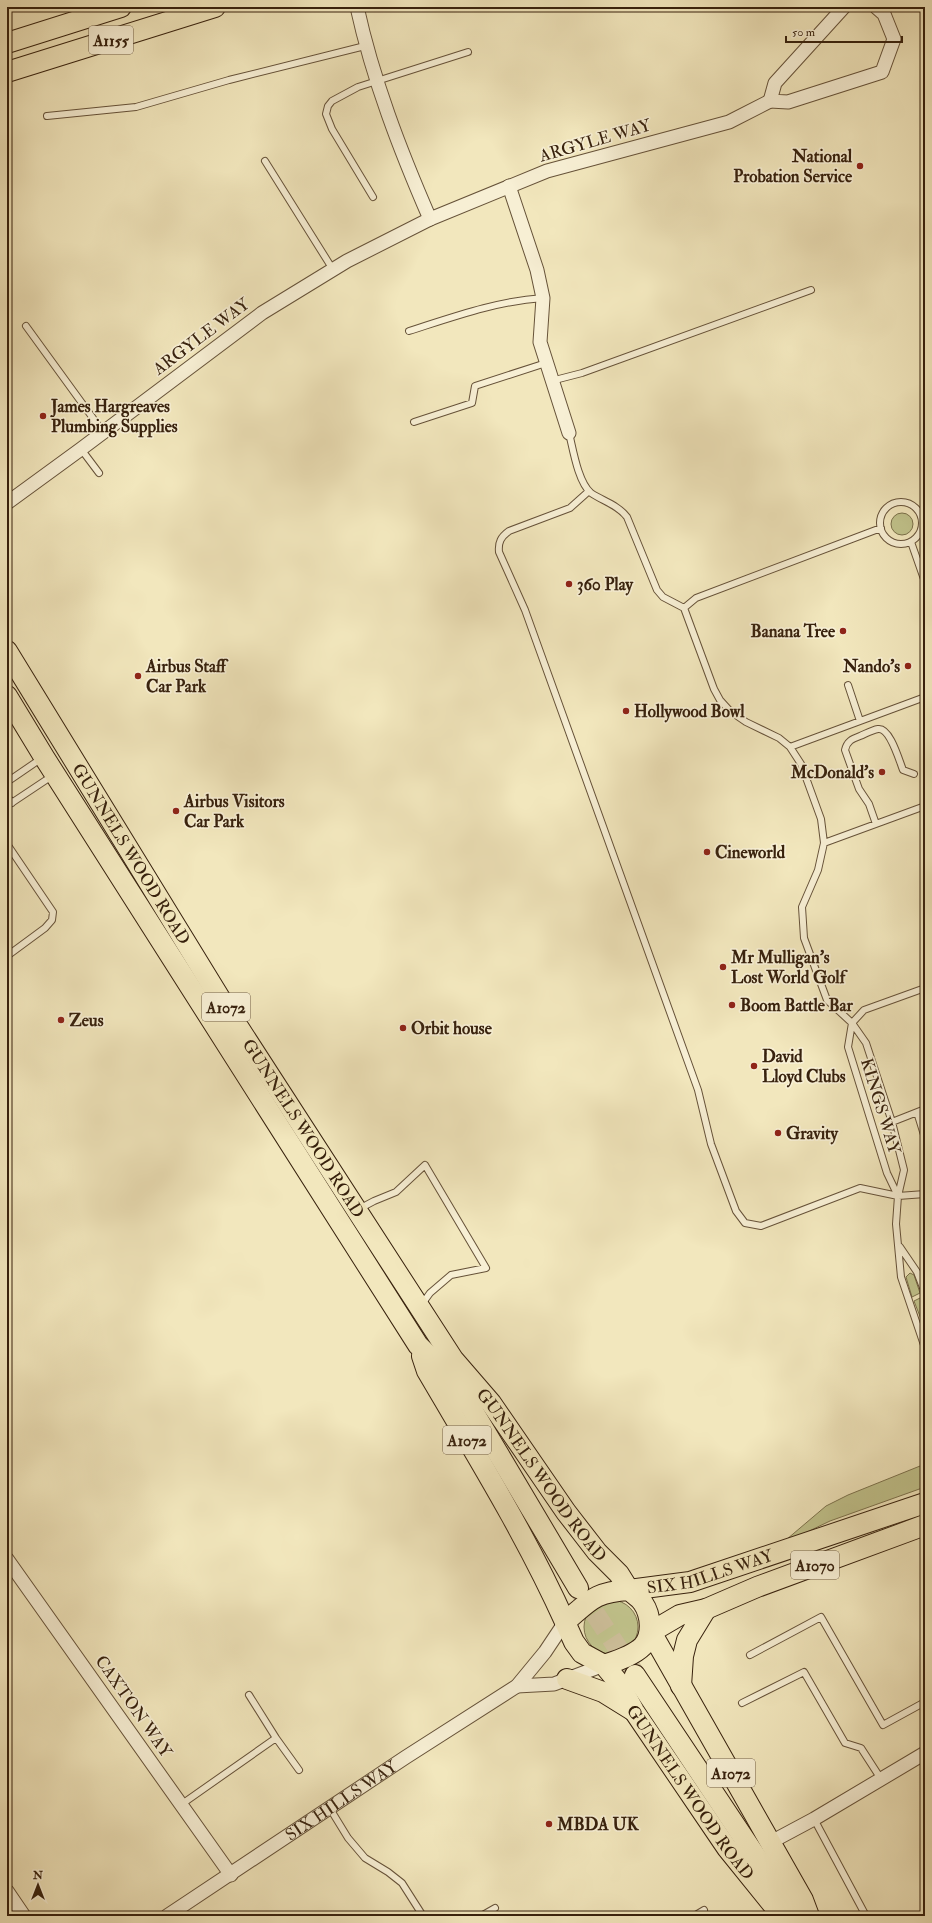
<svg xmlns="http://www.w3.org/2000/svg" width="932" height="1923" font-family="'IM FELL Double Pica',serif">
  <rect width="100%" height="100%" fill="#f2e7bd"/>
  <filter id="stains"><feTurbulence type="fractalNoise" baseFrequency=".005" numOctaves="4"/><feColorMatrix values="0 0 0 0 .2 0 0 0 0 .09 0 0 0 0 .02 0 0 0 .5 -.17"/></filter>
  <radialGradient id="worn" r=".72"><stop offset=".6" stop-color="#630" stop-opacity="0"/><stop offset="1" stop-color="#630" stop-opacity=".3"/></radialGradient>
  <path fill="#c1c38c" stroke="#7c724c" d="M891 524a11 11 0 1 1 22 0a11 11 0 1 1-22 0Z
    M 910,1273 L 914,1275 L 920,1293 L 912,1297 L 906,1277 Z
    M 922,1297 L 925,1307 L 924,1321 L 921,1319 L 914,1301 Z
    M 925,1464 L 925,1487 L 830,1521 L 780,1545 L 826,1506 L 848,1495 Z
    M584 1627a27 27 0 1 1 54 0a27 27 0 1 1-54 0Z"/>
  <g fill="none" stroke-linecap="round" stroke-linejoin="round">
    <path stroke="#cdbf9a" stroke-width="20" stroke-dasharray="20 10" stroke-linecap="butt" d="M 578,1588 L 633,1671"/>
    <g stroke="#665239" stroke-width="8">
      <path id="service" d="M 47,116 L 136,107 L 229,80 L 365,46
        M 265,161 L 332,268
        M 373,197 L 332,129 L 326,114 L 328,106 L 332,101 L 358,87 L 468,52
        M 26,326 L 103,432
        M 409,331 C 453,317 497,301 543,298
        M 551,381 L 582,373 L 811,290
        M 414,422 L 472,403 L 475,386 L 546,363
        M 569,433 C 573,449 578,482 591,493 C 603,501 618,505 627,517 L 657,590 L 663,597 L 684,608 L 714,689 L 720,700 L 730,711 L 746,722 L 779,738 L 790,747 L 801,764 L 821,819 L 824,843 L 818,870 L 802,907 L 804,938 L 827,1000 L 852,1023 L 866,1043 L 892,1122 L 904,1170 L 898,1196 L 896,1224 L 901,1277 L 925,1348
        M 81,449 L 99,473
        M 589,491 L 570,508 L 509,531 C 501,537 498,542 499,552 L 525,610 L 698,1090 L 711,1144 L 736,1211 L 745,1223 L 761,1226 L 860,1188 L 898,1196 L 925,1194
        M880 523a21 21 0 1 1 42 0a21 21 0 1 1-42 0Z
        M 911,542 L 925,582
        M 684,608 L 696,598 L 881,528
        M 848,685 L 860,721
        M 790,747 L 925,697
        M 7,782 L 42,758
        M 7,796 L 12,803
        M 7,806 L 52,776
        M 876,824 L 869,804 L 859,789 L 845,750 C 847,741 852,739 860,736 C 865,734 872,730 878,729 C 890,727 899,760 903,770 L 914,774
        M 824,843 L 925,806
        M 7,844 L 53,912 L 52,920 L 45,928 L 7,956
        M 852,1023 L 848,1047 L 887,1173 L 898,1196
        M 852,1023 L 864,1010 L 925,988
        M 917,1112 L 925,1138
        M 892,1122 L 925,1109
        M 359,1209 L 374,1201 L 396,1192 L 425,1165 L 486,1268 L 451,1275 L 430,1293 L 422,1304
        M 900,1247 L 917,1272 L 925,1293
        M 750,1655 L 821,1617 L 883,1725 L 925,1702
        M 249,1695 L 276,1738 L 299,1770
        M 742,1703 L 804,1672 L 845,1743 L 861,1748 L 881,1779
        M 182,1804 L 276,1738
        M 329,1807 L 348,1838 L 365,1858 L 388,1872 L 402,1883 L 423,1916
        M 814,1819 L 866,1916
        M 481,1916 L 495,1908
        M 694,1916 L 704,1910"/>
    </g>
    <g stroke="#665239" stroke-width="15">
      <g id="minor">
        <path d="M 357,7 C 373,80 400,150 430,219"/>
        <path d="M 844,7 L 775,83 L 770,101 L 788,102 L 882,72 L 894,39 L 884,14 L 876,7"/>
        <path d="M 509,186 L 537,270 L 543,298 L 540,342 L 569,433"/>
        <path d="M 7,503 L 81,449 L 262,313 L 347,261 L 430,219 L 547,171 L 729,122 L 770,101"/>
        <path d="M 7,1559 L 231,1875"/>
        <path d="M 517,1686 L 554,1684 L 604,1665"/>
        <path d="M 771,1842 L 814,1819 L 925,1753"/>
        <path d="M 7,1891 L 24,1916"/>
        <path id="s1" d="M 167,1916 L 406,1757 L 517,1686 L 545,1652 L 565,1622"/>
      </g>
    </g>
    <g stroke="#37210d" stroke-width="22">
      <g id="primary">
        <path d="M 7,43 L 121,7"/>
        <path d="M 7,72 L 215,7"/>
        <path id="s2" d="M 7,651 L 226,1008 L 453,1359 L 491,1403 L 566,1512 L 597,1552 L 619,1574 L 629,1590 L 690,1582 L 925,1503"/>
        <path d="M 7,696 L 44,757 L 418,1345 L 437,1364 L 470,1406 L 578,1588"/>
        <path d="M 422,1356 L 427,1371 C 475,1453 526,1535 565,1622"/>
        <path id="s3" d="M 604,1665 C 616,1661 633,1656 643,1646 C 653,1635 651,1615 643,1603 C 640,1598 633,1594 629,1590 C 594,1592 590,1601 565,1622 L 574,1642 L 582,1653 L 604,1665 L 619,1683 L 634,1711 L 727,1848 L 782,1916"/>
        <path d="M 635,1675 L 769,1876 L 799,1909"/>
        <path d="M 567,1679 L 603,1692 L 632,1710"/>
        <path d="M 681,1686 L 683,1656 L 687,1640 L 706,1609"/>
        <path d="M 809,1916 L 803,1900 L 651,1632 L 680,1615 L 706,1609 L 757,1587 L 925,1525"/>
      </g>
    </g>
    <use href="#service" stroke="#f7efd4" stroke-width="6"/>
    <use href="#minor" stroke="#f7efd4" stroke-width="13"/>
    <use href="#primary" stroke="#f2e7bd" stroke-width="20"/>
  </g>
  <g fill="#8f2418" stroke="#f7efd4" stroke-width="1.5">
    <circle cx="860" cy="166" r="4"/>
    <circle cx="43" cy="416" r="4"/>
    <circle cx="569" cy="584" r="4"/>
    <circle cx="843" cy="631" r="4"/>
    <circle cx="908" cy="666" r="4"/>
    <circle cx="138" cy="676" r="4"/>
    <circle cx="626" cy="711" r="4"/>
    <circle cx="882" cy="772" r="4"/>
    <circle cx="176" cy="811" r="4"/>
    <circle cx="707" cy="852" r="4"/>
    <circle cx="723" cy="967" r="4"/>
    <circle cx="732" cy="1005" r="4"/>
    <circle cx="61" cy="1020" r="4"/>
    <circle cx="403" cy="1028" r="4"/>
    <circle cx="754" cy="1066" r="4"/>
    <circle cx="778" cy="1133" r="4"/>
    <circle cx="549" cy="1824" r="4"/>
  </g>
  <g text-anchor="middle" stroke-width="3.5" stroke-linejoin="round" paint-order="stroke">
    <g fill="#f7efd4" stroke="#715f49" stroke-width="1">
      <rect x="89" y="26" width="44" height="28" rx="3"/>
      <rect x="202" y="993" width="48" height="28" rx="3"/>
      <rect x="443" y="1426" width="48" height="28" rx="3"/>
      <rect x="791" y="1551" width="48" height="28" rx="3"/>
      <rect x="707" y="1759" width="48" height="28" rx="3"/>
    </g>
    <g font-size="16" font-weight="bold" fill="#37210d">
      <text x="111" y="46">A1155</text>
      <text x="226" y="1013">A1072</text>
      <text x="467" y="1446">A1072</text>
      <text x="815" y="1571">A1070</text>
      <text x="731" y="1779">A1072</text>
    </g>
    <g font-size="17" fill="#37210d" stroke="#f7efd4">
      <text transform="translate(595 140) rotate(-16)" y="6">ARGYLE WAY</text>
      <text transform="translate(201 336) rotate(-37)" y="6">ARGYLE WAY</text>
      <text dy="6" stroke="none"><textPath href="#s2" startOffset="238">GUNNELS WOOD ROAD</textPath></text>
      <text transform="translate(881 1106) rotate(73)" y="6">KINGS WAY</text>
      <text dy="6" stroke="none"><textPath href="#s2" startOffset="562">GUNNELS WOOD ROAD</textPath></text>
      <text dy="6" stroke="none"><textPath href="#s2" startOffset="983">GUNNELS WOOD ROAD</textPath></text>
      <text dy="6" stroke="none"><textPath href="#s2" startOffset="1211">SIX HILLS WAY</textPath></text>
      <text transform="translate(134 1706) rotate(55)" y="6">CAXTON WAY</text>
      <text dy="6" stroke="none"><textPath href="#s3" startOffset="397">GUNNELS WOOD ROAD</textPath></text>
      <text dy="6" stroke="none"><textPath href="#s1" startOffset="209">SIX HILLS WAY</textPath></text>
    </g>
    <g font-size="17" font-weight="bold" fill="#37210d" stroke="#f7efd4" text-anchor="start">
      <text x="852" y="162" text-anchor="end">National<tspan x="852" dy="20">Probation Service</tspan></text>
      <text x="51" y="412">James Hargreaves<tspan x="51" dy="20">Plumbing Supplies</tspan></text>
      <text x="577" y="590">360 Play</text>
      <text x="835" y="637" text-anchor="end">Banana Tree</text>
      <text x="146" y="672">Airbus Staff<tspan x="146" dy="20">Car Park</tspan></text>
      <text x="900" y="672" text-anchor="end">Nando's</text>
      <text x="634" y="717">Hollywood Bowl</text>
      <text x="874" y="778" text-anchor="end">McDonald's</text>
      <text x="184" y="807">Airbus Visitors<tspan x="184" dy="20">Car Park</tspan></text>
      <text x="715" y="858">Cineworld</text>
      <text x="731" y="963">Mr Mulligan's<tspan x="731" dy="20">Lost World Golf</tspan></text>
      <text x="740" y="1011">Boom Battle Bar</text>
      <text x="69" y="1026">Zeus</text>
      <text x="411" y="1034">Orbit house</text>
      <text x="762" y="1062">David<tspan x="762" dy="20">Lloyd Clubs</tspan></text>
      <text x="786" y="1139">Gravity</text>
      <text x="557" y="1830">MBDA UK</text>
    </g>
  </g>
  <rect width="932" height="1923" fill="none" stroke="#f2e7bd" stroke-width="24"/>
  <rect x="8" y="8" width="916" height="1907" fill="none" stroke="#37210d" stroke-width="2"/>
  <rect x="12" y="12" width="908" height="1899" fill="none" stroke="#37210d"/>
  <g transform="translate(38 1885)" stroke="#f7efd4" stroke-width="3" paint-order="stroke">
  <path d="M0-3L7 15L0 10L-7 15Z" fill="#37210d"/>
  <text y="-6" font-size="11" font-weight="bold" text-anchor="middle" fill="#37210d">N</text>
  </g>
  <path d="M786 36v6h116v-6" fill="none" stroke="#37210d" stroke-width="2"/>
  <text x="792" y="36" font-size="12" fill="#37210d" stroke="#f7efd4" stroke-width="3" paint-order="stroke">50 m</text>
  <rect width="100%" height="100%" filter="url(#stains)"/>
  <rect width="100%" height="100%" fill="url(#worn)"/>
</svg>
